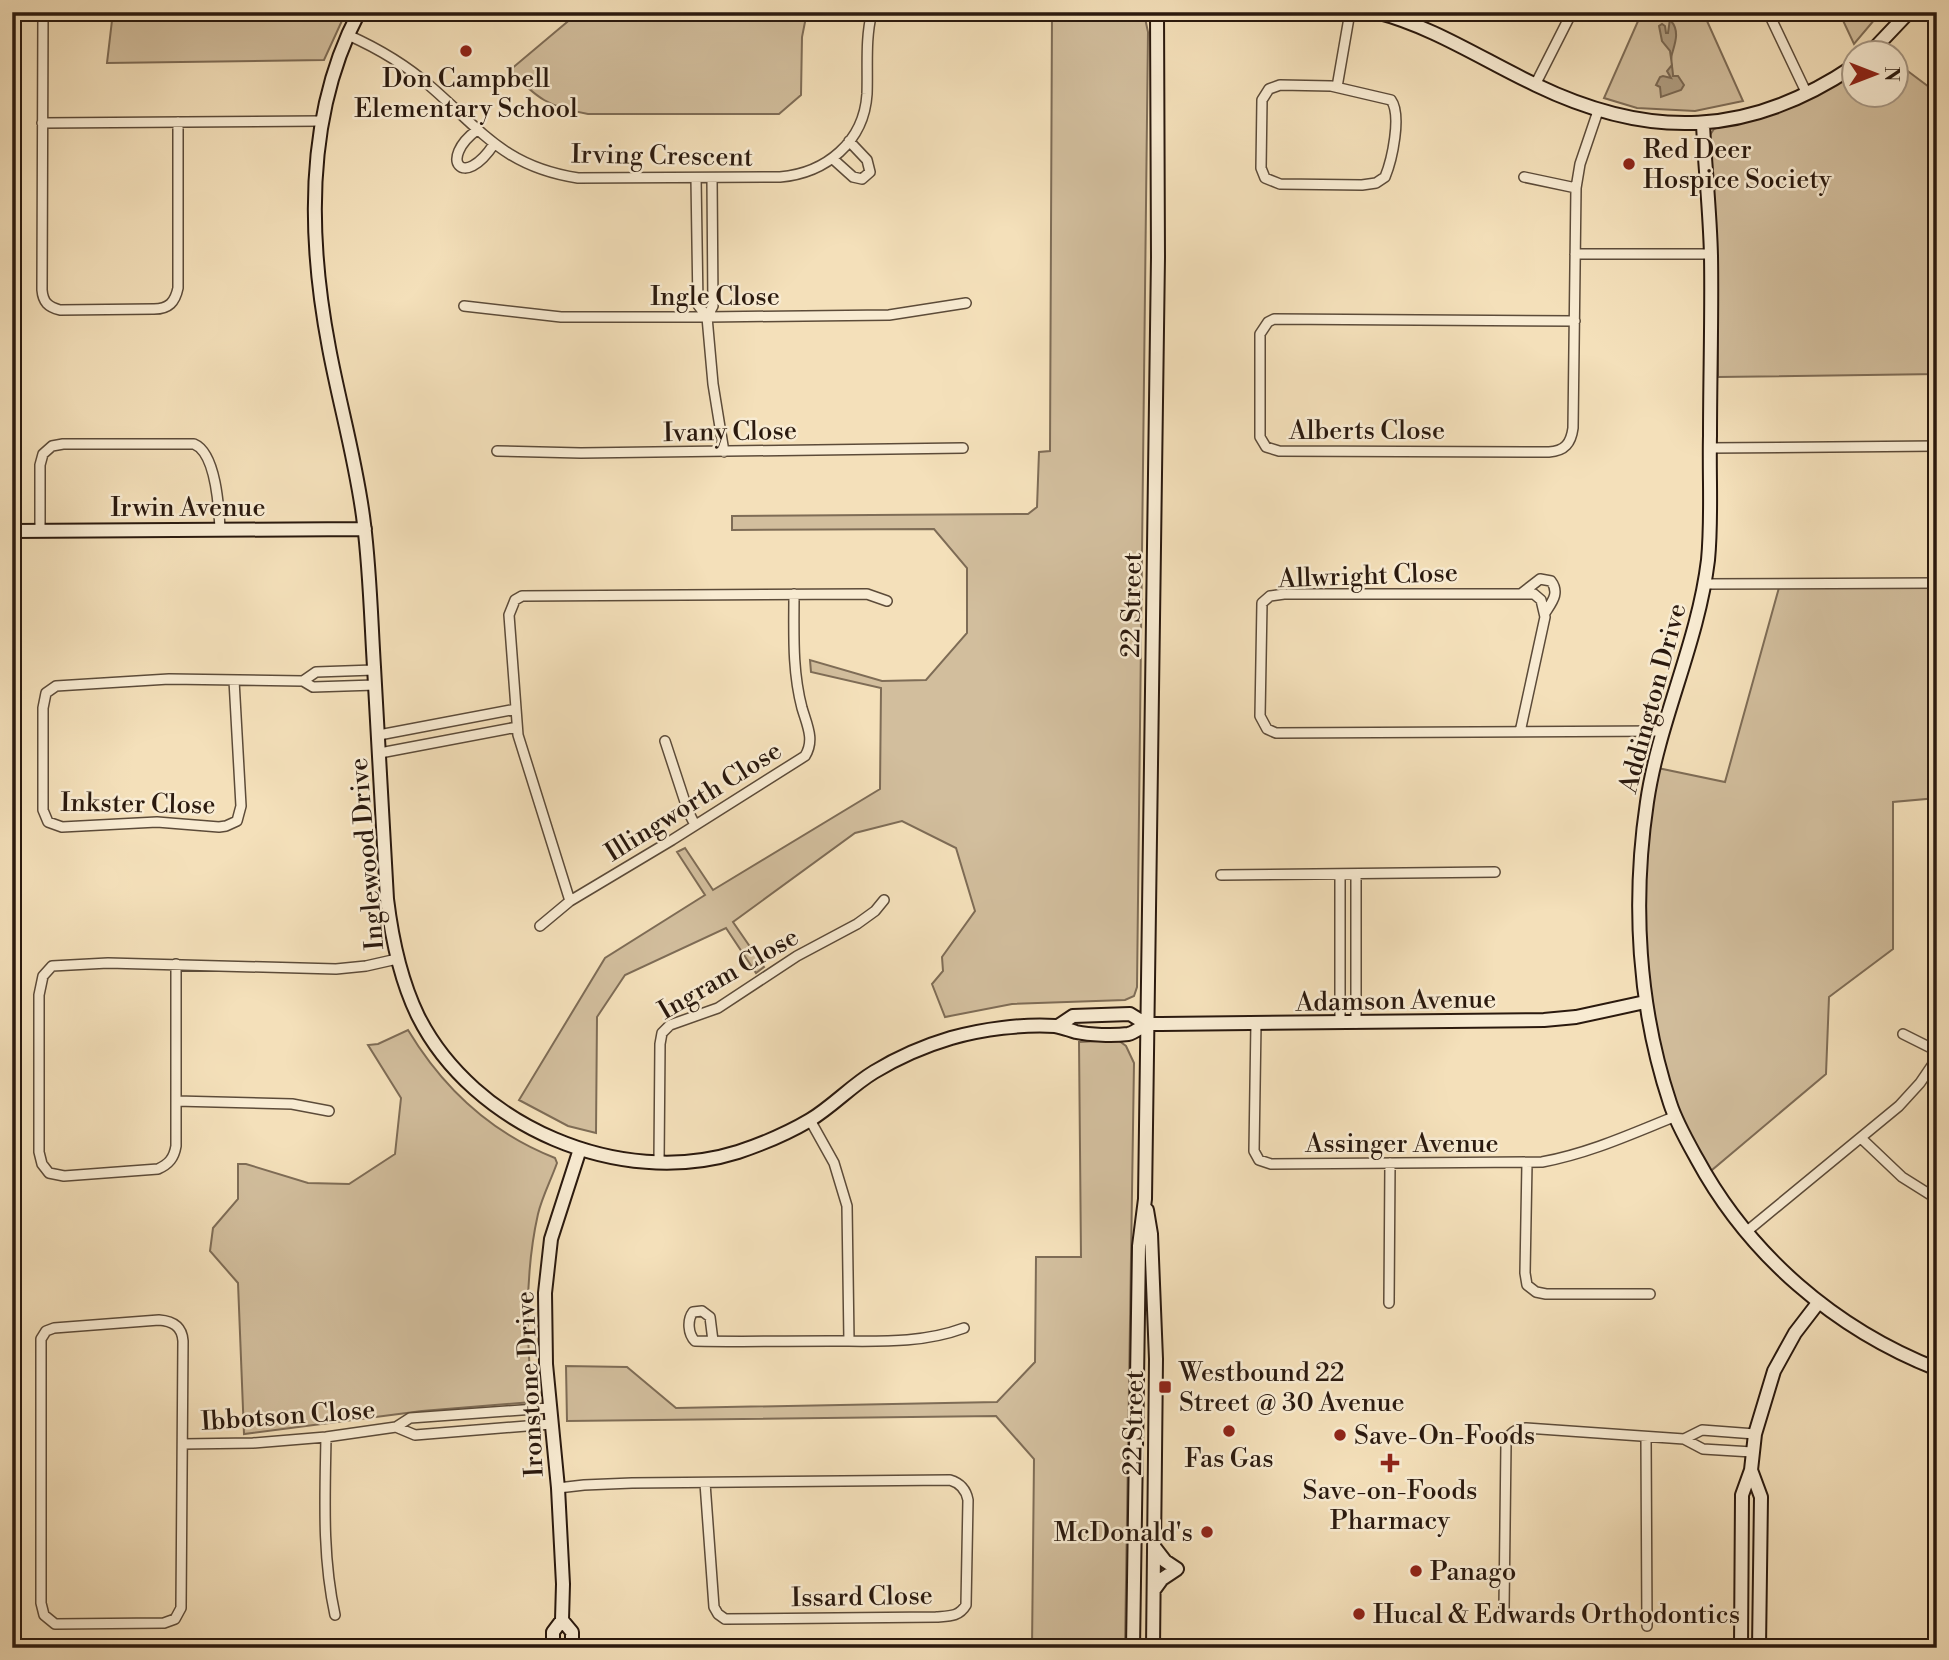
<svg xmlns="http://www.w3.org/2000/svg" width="1949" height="1660" font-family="'Libre Bodoni',serif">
  <rect width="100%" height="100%" fill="#f4e0ba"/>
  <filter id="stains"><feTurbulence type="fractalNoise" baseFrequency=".00286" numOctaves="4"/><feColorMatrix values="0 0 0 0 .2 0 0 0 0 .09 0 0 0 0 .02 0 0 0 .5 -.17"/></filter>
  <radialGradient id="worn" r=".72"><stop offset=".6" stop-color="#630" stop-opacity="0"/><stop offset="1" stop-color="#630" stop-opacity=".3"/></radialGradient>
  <path fill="#d2be9d" stroke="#7e6c56" stroke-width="2" d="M 113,12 L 346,12 L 324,60 L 107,63 Z
    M 579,12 L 807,12 L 802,37 L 801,95 L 779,114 L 588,114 C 549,107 537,99 510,70 Z
    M 1052,12 L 1135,12 L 1145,18 L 1148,32 L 1137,987 L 1134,996 L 1125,1000 L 1012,1004 L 945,1017 L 932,984 L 943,971 L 942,957 L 975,911 L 956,848 L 902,821 L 855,833 L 733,922 L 764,967 L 756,973 L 726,928 L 625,975 L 597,1017 L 596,1133 L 568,1126 L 519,1100 L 605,958 L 705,895 L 677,852 L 685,848 L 713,890 L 880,789 L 881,688 L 811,672 L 810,660 L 882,681 L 926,680 L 967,633 L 967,568 L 934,529 L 732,530 L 732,516 L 1028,514 L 1037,507 L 1039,452 L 1050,451 Z
    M 1642,12 L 1703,12 L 1743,101 L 1695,111 L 1637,108 L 1604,98 Z
    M 1839,12 L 1881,12 L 1854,44 Z
    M 1897,63 L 1937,93 L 1937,374 L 1718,377 L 1717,267 L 1710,135 L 1714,129 L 1777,103 L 1854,67 L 1854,94 L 1896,94 Z
    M 1937,583 L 1937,798 L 1893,802 L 1893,949 L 1829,997 L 1826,1074 L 1706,1175 L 1659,1067 L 1640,927 L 1653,767 L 1725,782 L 1780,584 Z
    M 408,1030 C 443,1088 491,1133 555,1158 L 557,1163 C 551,1180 542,1197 538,1214 C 524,1276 527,1339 532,1402 L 422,1411 L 244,1434 L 238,1283 L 210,1251 L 213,1228 L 238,1199 L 238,1164 L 246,1164 L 308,1183 L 349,1184 L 395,1154 L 401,1098 L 368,1045 L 378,1044 Z
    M 1118,1040 L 1126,1046 L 1134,1063 L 1125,1648 L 1032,1648 L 1034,1459 L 996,1416 L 567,1421 L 566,1366 L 627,1367 L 676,1408 L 997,1402 L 1035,1362 L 1036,1257 L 1081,1257 L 1079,1042 Z"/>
  <path fill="#af9c80" stroke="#7a6852" stroke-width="2" d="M 1671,12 L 1673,12 L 1671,21 C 1680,31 1675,43 1672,54 C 1670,59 1673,69 1673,76 L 1678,76 L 1684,85 L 1681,90 L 1661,97 L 1660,87 L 1656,85 L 1660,77 L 1663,76 L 1671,78 L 1667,71 L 1672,65 L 1670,51 L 1662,41 L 1659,26 L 1662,24 L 1665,26 L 1666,33 L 1668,33 Z"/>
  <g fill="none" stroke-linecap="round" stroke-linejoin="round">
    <g stroke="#5c4b39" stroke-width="12">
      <path id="street" d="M 43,12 L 42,290 C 43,302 48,307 60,310 L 154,309 C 169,309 175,302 178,288 L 178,122
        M 1768,12 L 1807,94
        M 1932,12 L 1937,16
        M 1415,24 L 1420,12
        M 348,35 C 377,48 406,65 430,86 C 482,131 505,167 578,178 L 780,177 C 826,173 864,142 867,94 C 868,67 865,39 872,12
        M 1280,85 L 1331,86 L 1391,100 C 1402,115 1392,160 1385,177 L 1376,183 L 1362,185 L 1280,184 L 1265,178 L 1261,168 L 1262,100 L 1269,89 Z
        M 1535,85 L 1572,12
        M 1337,87 L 1350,12
        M 42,123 L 321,121
        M 477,130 C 438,159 463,191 494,144
        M 833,159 L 853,177 L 862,179 L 870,172 L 867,160 L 849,141
        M 1524,177 L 1576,188
        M 696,178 L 698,305 L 707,317 L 713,384 L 724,452
        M 1575,254 L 1711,254
        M 464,306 L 561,317 L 707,317 L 889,315 L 966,303
        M 707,317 L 713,306 L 712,178
        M 1575,321 L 1274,319 L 1268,322 L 1260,334 L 1260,437 L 1266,447 L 1279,451 L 1549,452 C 1565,451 1571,443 1573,428 L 1576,188 L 1580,164 L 1598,111
        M 1709,448 L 1937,446
        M 497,451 L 581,453 L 963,448
        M 40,531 L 40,465 L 43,454 L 52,446 L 63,444 L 194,444 C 216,453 219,508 220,529
        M 1704,584 L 1937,583
        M 1522,593 L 1540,579 L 1551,581 C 1560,593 1552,602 1545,613
        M 234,680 L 241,806 L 237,821 L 226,826 L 219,827 L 157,822 L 62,827 L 48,822 L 43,810 L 43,708 L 46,693 L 56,686 L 169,679 L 303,681 L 313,687 L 375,685
        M 303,681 L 316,672 L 374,670
        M 1520,732 L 1545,617 L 1541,600 L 1534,594 L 1284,594 L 1270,596 L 1262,603 L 1260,716 L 1267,729 L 1276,733 L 1663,731
        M 379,735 L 516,709
        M 665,741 L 688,811 L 695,825
        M 380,753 L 517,727
        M 1356,874 L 1356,1023
        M 1221,875 L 1495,872
        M 570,901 L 518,735 L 509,615 L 515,600 L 522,596 L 867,594 L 887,601
        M 540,926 L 570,901 L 672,840 L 805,756 C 815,740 807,725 802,708 C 792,670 794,633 794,594
        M 176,964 L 176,1146 C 174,1158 169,1164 158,1169 L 64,1176 L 49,1173 L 42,1164 L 39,1152 L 39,995 L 43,976 L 52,966 L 108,963 L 336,969 L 366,966 L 397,959
        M 1256,1023 L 1254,1151 L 1259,1160 L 1271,1164 L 1542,1162 C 1590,1153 1631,1134 1676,1116
        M 1340,1023 L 1340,875
        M 1903,1034 L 1937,1051
        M 176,1101 L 292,1104 L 329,1111
        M 810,1120 L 834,1163 L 847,1206 L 849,1341
        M 1861,1138 L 1902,1177 L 1937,1199
        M 659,1161 L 660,1044 L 662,1033 L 670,1025 L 718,1008 L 797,956 L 857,924 L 875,911 L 884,900
        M 1527,1163 L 1525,1273 L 1527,1285 L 1536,1292 L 1546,1294 L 1650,1294
        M 1746,1232 L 1899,1106 L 1920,1083 L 1937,1058
        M 1389,1303 L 1390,1163
        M 159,1320 C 172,1321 182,1326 183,1341 L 181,1608 L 175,1619 L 164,1623 L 55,1624 L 44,1615 L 41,1603 L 41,1339 L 46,1331 L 54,1328 Z
        M 713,1341 L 710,1317 L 702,1311 L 693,1312 C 687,1320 688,1334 695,1341 C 740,1342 785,1341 830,1341 C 876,1341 921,1344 964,1328
        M 396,1427 L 415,1435 L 551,1424
        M 326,1437 C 325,1497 322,1556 335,1615
        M 1646,1438 L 1647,1626
        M 1684,1439 L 1702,1430 L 1755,1434
        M 183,1444 L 253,1443 L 326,1437 L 396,1427 L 410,1418 L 549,1408
        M 558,1488 L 584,1485 L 632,1483 L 950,1480 C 960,1483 966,1489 968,1500 L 966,1605 C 959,1617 949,1616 936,1617 L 725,1619 L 718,1614 L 714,1607 L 705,1483
        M 1504,1608 L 1506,1444 C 1509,1433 1515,1429 1526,1428 L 1684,1439 L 1703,1449 L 1752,1452"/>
    </g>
    <g stroke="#2a190e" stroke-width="16">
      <path id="secondary" d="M 359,12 C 305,114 308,238 329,348 C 340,407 357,464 364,524 C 370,572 371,619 374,667 C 378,744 383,822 387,899 C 392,940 400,979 418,1016 C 473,1126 620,1189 738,1152 C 762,1144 788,1133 810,1120 C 833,1106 851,1086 874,1072 C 897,1058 924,1046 951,1038 C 983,1029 1022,1024 1055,1026 C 1062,1027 1069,1030 1076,1032 C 1090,1035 1113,1036 1128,1034 C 1134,1033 1141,1027 1146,1024
        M 1376,12 C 1434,27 1483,60 1536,85 C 1650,140 1749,137 1854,66
        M 1871,52 L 1909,12
        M 1703,124 C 1705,168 1710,212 1711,256 C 1712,316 1710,376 1710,436 C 1709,477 1712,519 1708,560 C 1698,643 1659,720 1647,802 C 1632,902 1638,1007 1670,1103 C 1676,1122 1687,1141 1697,1159 C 1749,1255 1835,1329 1937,1369
        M 12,531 L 365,529
        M 1058,1026 L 1073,1016 L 1130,1014 L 1146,1024 L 1161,1024 L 1544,1020 L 1576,1017 L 1645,1002
        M 1147,1210 L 1151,1234 L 1156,1359 L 1153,1648
        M 1751,1470 L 1761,1497 L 1759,1648
        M 1154,1590 L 1162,1579 L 1177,1569 L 1165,1561 L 1155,1548
        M 562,1620 L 572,1632 L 572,1648
        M 553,1648 L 553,1632 L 562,1620 L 563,1584 L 558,1488 L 546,1364 L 545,1293 L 551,1239 L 580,1149
        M 1133,1648 L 1139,1246 L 1145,1199 L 1158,257 L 1157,12
        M 1741,1648 L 1742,1495 L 1751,1470 L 1755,1434 L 1774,1371 L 1795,1333 L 1818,1303"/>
    </g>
    <use href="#street" stroke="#f8ebd2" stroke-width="9"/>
    <use href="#secondary" stroke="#f8ebd2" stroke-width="12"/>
  </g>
  <g fill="#8f2418" stroke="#f8ebd2" stroke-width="2.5">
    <circle cx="466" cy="51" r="7"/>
    <circle cx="1629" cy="164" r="7"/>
    <rect x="1158" y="1380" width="14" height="14" rx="3.5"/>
    <circle cx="1229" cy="1431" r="7"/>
    <circle cx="1340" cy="1435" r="7"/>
    <path d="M1386.5 1452.5h7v7h7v7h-7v7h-7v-7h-7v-7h7z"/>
    <circle cx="1207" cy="1532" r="7"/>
    <circle cx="1416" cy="1571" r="7"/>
    <circle cx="1359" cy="1614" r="7"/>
  </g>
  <g text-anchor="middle" stroke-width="5" stroke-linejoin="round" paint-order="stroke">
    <g font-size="26" fill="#2a190e" stroke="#f8ebd2" text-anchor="start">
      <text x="466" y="87" text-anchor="middle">Don Campbell<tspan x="466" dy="30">Elementary School</tspan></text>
      <text x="1643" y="158">Red Deer<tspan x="1643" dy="30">Hospice Society</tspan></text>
      <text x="1179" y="1381">Westbound 22<tspan x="1179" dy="30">Street @ 30 Avenue</tspan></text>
      <text x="1354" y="1444">Save-On-Foods</text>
      <text x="1229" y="1467" text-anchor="middle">Fas Gas</text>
      <text x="1390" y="1499" text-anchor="middle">Save-on-Foods<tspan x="1390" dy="30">Pharmacy</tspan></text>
      <text x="1193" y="1541" text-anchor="end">McDonald's</text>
      <text x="1430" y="1580">Panago</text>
      <text x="1373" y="1623">Hucal &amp; Edwards Orthodontics</text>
    </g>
    <g font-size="26" fill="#2a190e" stroke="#f8ebd2">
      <text transform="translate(662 155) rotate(1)" y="9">Irving Crescent</text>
      <text x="715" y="305">Ingle Close</text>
      <text x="1367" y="439">Alberts Close</text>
      <text transform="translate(730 431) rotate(-1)" y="9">Ivany Close</text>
      <text x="188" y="516">Irwin Avenue</text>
      <text transform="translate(1368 575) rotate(-2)" y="9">Allwright Close</text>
      <text transform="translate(1131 605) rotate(-89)" y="9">22 Street</text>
      <text transform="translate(1652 698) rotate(-75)" y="9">Addington Drive</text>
      <text transform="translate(693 801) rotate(-32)" y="9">Illingworth Close</text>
      <text transform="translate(138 803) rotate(1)" y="9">Inkster Close</text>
      <text transform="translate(366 854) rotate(-95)" y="9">Inglewood Drive</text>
      <text transform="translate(728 973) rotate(-30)" y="9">Ingram Close</text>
      <text transform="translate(1396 1000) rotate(-1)" y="9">Adamson Avenue</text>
      <text x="1402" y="1152">Assinger Avenue</text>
      <text transform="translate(529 1384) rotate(-93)" y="9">Ironstone Drive</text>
      <text transform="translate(288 1415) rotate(-4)" y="9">Ibbotson Close</text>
      <text transform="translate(1133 1423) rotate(-89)" y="9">22 Street</text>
      <text transform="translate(862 1596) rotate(-1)" y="9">Issard Close</text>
    </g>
  </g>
  <rect width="1949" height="1660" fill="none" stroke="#f4e0ba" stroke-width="42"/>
  <rect x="14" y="14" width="1921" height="1632" fill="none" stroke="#2a190e" stroke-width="3.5"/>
  <rect x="21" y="21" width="1907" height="1618" fill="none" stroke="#2a190e" stroke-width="2"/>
  <g transform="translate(1875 74) rotate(90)"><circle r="33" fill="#f8ebd2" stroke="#a69784" stroke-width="2"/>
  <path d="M0-5L12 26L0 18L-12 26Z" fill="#8f2418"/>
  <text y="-10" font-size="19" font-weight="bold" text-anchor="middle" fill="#2a190e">N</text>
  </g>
  <rect width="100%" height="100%" filter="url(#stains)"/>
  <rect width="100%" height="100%" fill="url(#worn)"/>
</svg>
